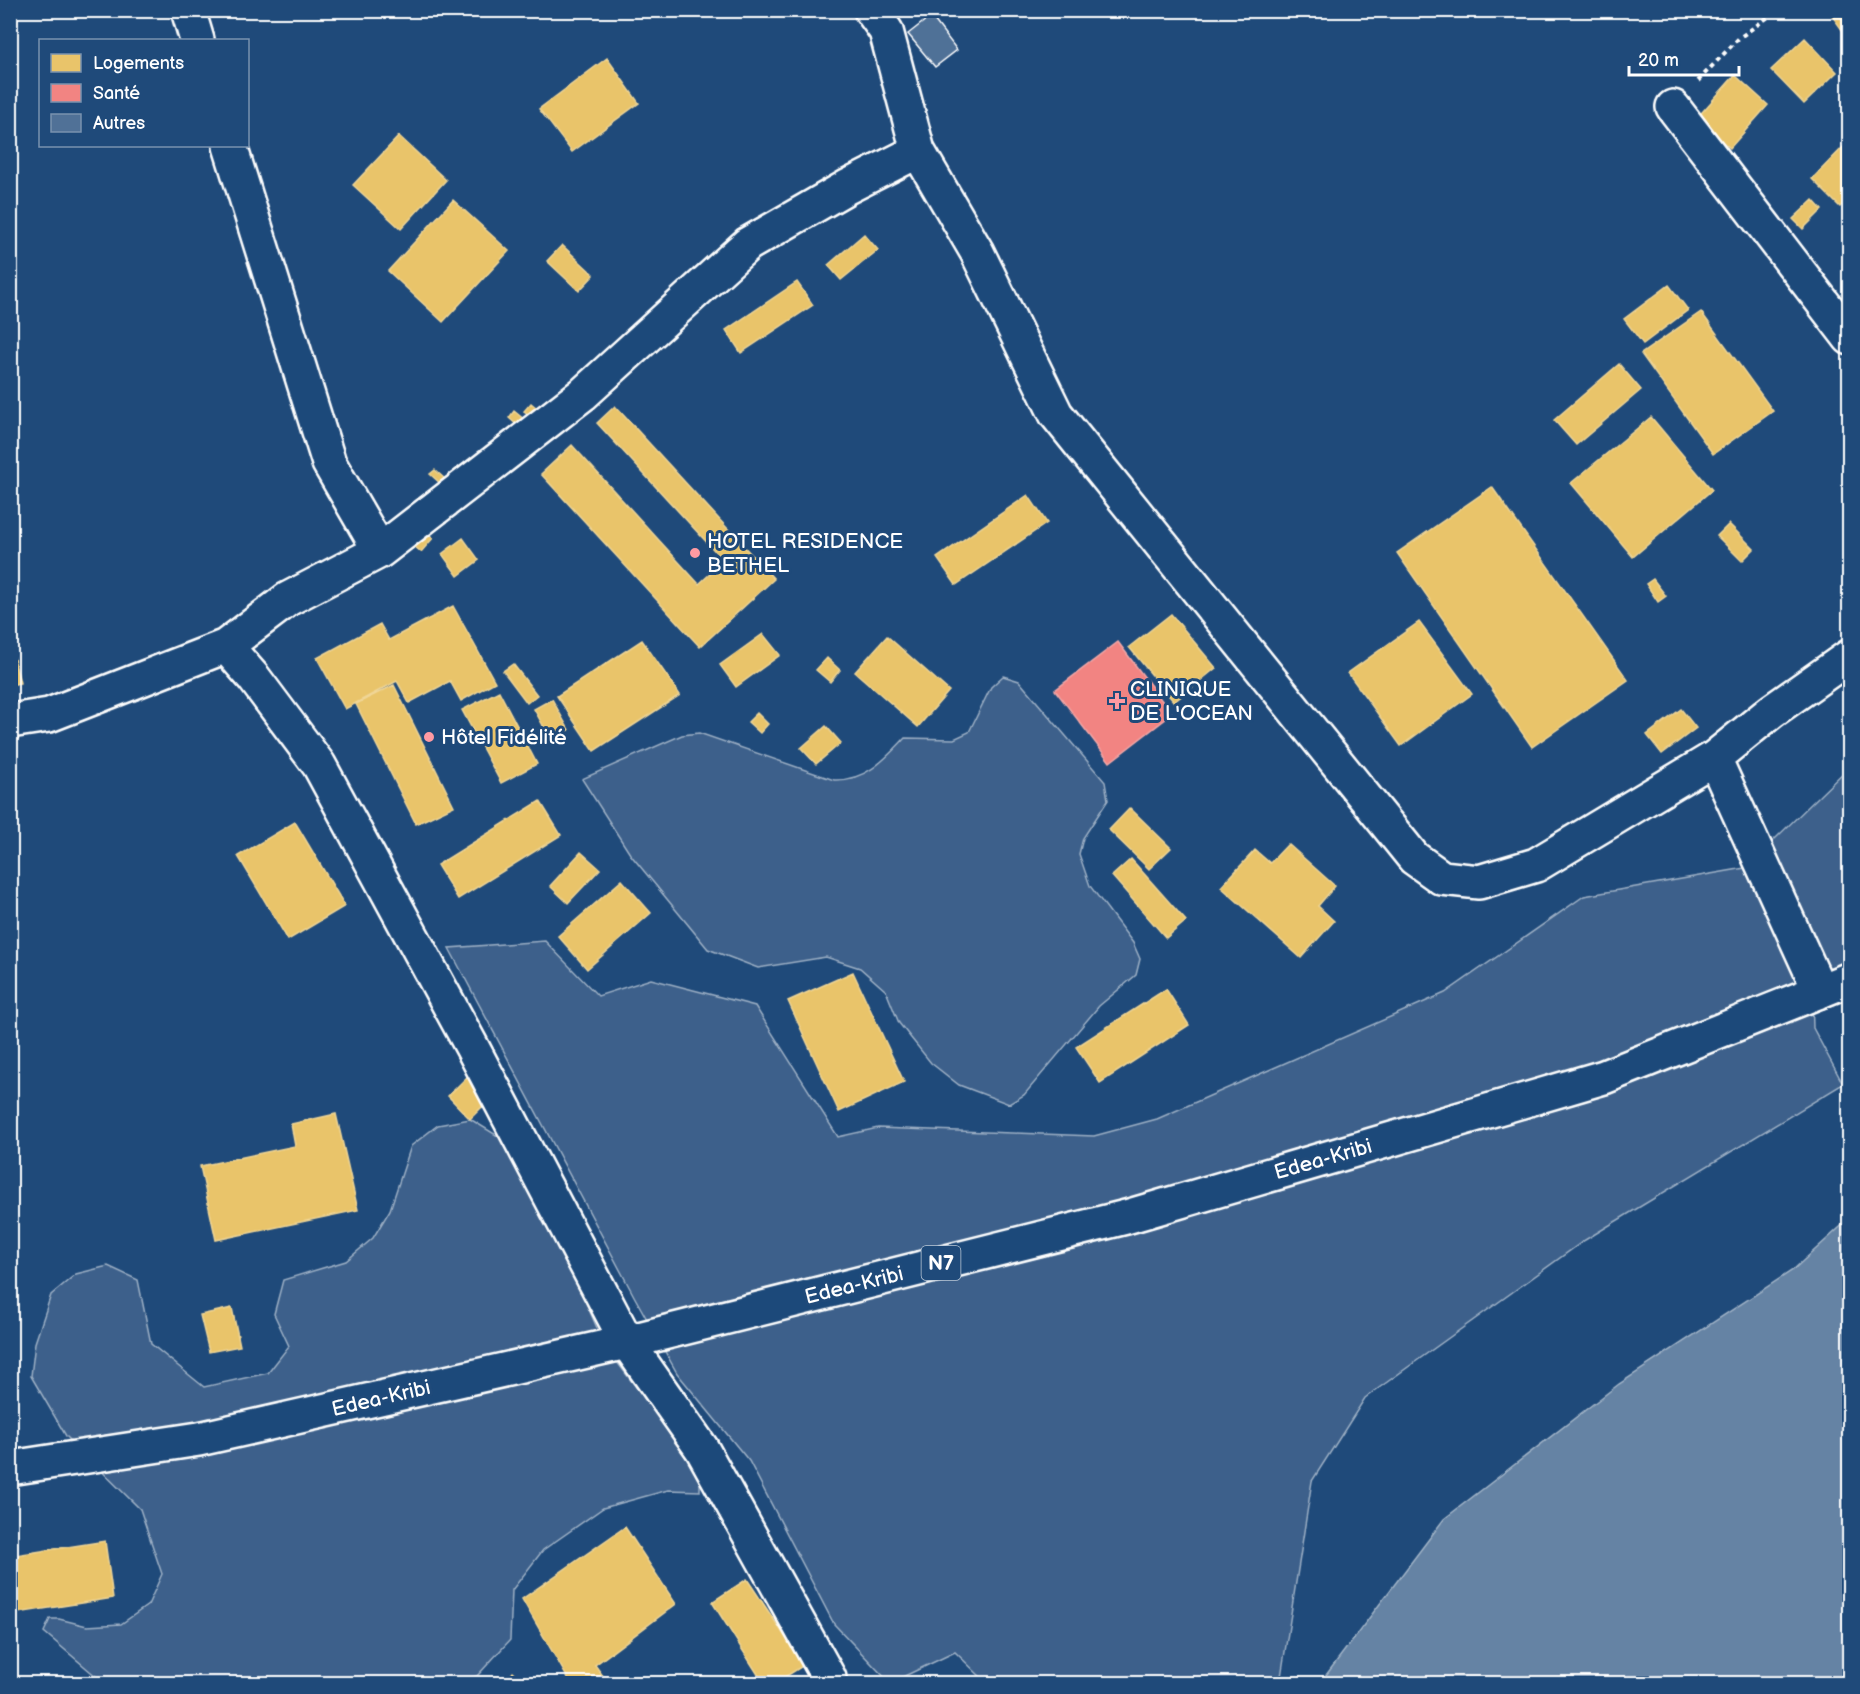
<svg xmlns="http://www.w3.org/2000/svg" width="1860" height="1694" font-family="'Balsamiq Sans',sans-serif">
  <rect width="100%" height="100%" fill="#1f4a7a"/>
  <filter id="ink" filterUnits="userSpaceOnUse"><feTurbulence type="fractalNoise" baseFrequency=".0167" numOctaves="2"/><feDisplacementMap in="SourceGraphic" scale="12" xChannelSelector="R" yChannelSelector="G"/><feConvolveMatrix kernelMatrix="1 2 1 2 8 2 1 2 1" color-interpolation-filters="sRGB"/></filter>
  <g filter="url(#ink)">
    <path fill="#3c618b" stroke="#9eb0c5" stroke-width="1.5" d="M 1003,676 L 1019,681 L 1105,782 L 1108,800 L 1083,838 L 1079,854 L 1090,886 L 1133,943 L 1140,959 L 1136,975 L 1099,1006 L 1024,1095 L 1009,1104 L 959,1085 L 931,1063 L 899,1023 L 886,991 L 860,968 L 826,957 L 758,968 L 708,949 L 630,854 L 582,779 L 682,735 L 699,733 L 834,780 C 866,781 884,760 905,738 L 954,739 L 969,732 L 991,687 Z
      M 1849,767 L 1849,979 L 1812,995 L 1813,1028 L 1843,1084 L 1585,1240 L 1365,1398 L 1312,1481 L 1280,1683 L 987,1683 L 955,1652 L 890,1683 L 834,1624 L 749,1461 L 677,1373 L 634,1296 L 449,948 L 545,941 L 598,996 L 651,979 L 755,1006 L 838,1137 L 878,1128 L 1094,1136 L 1157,1119 L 1445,993 L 1584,896 L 1745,868 Z
      M 470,1119 L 506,1141 L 562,1248 L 605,1346 L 691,1460 L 700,1476 L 700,1491 L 668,1490 L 603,1508 L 543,1550 L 512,1590 L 510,1640 L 477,1676 L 451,1684 L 104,1683 L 44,1632 L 50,1619 L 59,1619 L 87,1626 L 121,1624 L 148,1605 L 162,1574 L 140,1509 L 66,1436 L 31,1376 L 35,1343 L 51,1295 L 76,1274 L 108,1266 L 138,1280 L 151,1344 L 204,1387 L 268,1373 L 289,1346 L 274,1314 L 283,1280 L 346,1261 L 373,1238 L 390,1210 L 411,1146 L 438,1125 Z"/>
    <path fill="#6583a4" stroke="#a3b5c8" stroke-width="1.5" d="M 1849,1219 L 1849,1683 L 1320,1683 L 1444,1519 L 1619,1384 L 1793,1270 Z"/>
    <path fill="#e9c46a" stroke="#f0d697" stroke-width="1.5" d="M 1828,10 L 1850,10 L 1850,41 Z
      M 1805,38 L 1837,72 L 1804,104 L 1771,70 Z
      M 607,58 L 639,103 L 572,152 L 539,109 Z
      M 1735,75 L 1768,105 L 1730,148 L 1696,119 Z
      M 399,136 L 446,180 L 401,229 L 353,185 Z
      M 1850,140 L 1850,198 L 1840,207 L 1812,179 Z
      M 453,200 L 509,251 L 443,322 L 388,271 Z
      M 1813,200 L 1822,210 L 1803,229 L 1793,219 Z
      M 864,234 L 878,250 L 841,280 L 828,265 Z
      M 562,245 L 594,275 L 579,291 L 547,261 Z
      M 797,282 L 813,305 L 741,353 L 726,330 Z
      M 1669,285 L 1688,310 L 1643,344 L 1624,319 Z
      M 1701,312 L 1773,411 L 1713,454 L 1641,354 Z
      M 1619,364 L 1641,390 L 1576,445 L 1554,420 Z
      M 531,403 L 537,408 L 530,415 L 524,411 Z
      M 615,406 L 774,579 L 700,647 L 541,474 L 572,445 L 699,584 L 724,561 L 597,423 Z
      M 514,411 L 525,420 L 519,427 L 509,418 Z
      M 1651,417 L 1712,490 L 1633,557 L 1571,483 Z
      M 435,470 L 445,479 L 441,484 L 430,474 Z
      M 1492,487 L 1628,680 L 1532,747 L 1397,553 Z
      M 1028,495 L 1047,523 L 956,585 L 937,558 Z
      M 1729,524 L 1754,549 L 1742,561 L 1717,536 Z
      M 420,527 L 433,538 L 421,552 L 408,541 Z
      M 463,538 L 479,560 L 458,576 L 442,554 Z
      M 1653,579 L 1666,596 L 1658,602 L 1646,584 Z
      M 453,606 L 495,682 L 461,701 L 450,681 L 409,703 L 397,681 L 345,709 L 317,658 L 380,624 L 389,640 Z
      M 1171,614 L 1216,668 L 1174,702 L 1129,647 Z
      M 1419,622 L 1472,694 L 1401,746 L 1348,673 Z
      M 763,634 L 780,655 L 736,687 L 720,665 Z
      M 887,636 L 949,691 L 918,727 L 855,672 Z
      M 642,640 L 680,695 L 594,751 L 557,696 Z
      M 10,643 L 20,683 L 10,685 Z
      M 827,658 L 840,670 L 830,682 L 816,670 Z
      M 513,664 L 537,695 L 527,703 L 503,671 Z
      M 394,685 L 454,806 L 416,824 L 356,704 Z
      M 499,691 L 537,764 L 501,783 L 462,710 Z
      M 552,699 L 569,730 L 551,740 L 534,709 Z
      M 1681,709 L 1696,728 L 1662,754 L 1647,735 Z
      M 757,713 L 768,724 L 760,733 L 748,722 Z
      M 826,726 L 841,743 L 816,764 L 801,748 Z
      M 540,801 L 561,835 L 458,899 L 437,865 Z
      M 1130,808 L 1171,848 L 1149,869 L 1109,830 Z
      M 295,822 L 345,906 L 288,940 L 238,856 Z
      M 1288,844 L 1335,886 L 1318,906 L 1334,921 L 1301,958 L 1221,887 L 1255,850 L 1270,863 Z
      M 581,852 L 600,869 L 568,903 L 550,886 Z
      M 1131,859 L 1186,921 L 1166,938 L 1112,876 Z
      M 622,880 L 651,913 L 587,969 L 558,936 Z
      M 853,972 L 904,1082 L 839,1112 L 788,1001 Z
      M 1166,989 L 1189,1025 L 1100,1083 L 1076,1047 Z
      M 467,1077 L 489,1100 L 470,1119 L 448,1096 Z
      M 336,1114 L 358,1210 L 216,1240 L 200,1166 L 295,1146 L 291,1124 Z
      M 232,1308 L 240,1346 L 209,1352 L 200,1315 Z
      M 625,1527 L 676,1604 L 595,1665 L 609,1684 L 571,1684 L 522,1599 Z
      M 105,1541 L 113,1598 L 18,1613 L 10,1571 L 10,1556 Z
      M 747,1579 L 804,1665 L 774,1684 L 764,1684 L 712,1602 Z
      M 513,1672 L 526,1684 L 504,1684 Z"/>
    <path fill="#f28482" stroke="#f6a9a8" stroke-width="1.5" d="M 1118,642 L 1172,714 L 1110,762 L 1055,690 Z"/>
    <path fill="#507197" stroke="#fff" stroke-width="1.5" d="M 931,16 L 957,50 L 935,67 L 908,34 Z"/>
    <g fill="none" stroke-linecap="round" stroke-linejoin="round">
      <g stroke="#fff" stroke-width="38">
        <path id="minor" d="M 188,10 L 197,40
          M 871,10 L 886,31 L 918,151
          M 1673,107 L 1850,338
          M 230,146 L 329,463 L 380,551
          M 226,646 L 288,599 L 380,551 L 583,394 L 748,244 L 847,187 L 918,151 L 977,252 L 1056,414 L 1414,858 L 1442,878 L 1479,882 L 1536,865 L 1714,758 L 1820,991
          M 10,721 L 49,715 L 226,646 L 254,678 L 319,765 L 472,1047 L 627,1342 L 702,1449 L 829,1678 L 829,1684
          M 1714,758 L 1772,711 L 1850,656"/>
      </g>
      <g stroke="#fff" stroke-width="38">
        <path id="highway" d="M 10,1468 L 199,1439 L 627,1342 L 1126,1217 L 1604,1077 L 1850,979"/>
      </g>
      <path stroke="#fff" stroke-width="4" stroke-dasharray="4.5 4.5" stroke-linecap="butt" d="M 1698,81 L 1739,38 L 1778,10"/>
      <use href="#minor" stroke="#1f4a7a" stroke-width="33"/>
      <use href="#highway" stroke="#1f4a7a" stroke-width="33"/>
    </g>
  </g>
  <g fill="#ff9aa2" stroke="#1f4a7a" stroke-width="2">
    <circle cx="695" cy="553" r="6"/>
    <path d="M1114 692h6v6h6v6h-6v6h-6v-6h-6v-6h6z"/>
    <circle cx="429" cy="737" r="6"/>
  </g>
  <g text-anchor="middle" stroke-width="6" stroke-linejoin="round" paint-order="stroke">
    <rect fill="#1f4a7a" stroke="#bcc9d7" stroke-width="1.5" x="921.5" y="1246" width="39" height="34" rx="4.5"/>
    <g font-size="20" font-weight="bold" fill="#fff">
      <text x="941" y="1270">N7</text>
    </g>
    <g font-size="21" fill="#fff" stroke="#1f4a7a" text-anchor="start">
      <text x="707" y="548">HOTEL RESIDENCE<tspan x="707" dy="24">BETHEL</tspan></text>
      <text x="1130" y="696">CLINIQUE<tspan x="1130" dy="24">DE L'OCEAN</tspan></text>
      <text x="441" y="744">Hôtel Fidélité</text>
    </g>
    <g font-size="21" fill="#fff" stroke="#1f4a7a">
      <text transform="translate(1323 1159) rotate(-16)" y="7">Edea-Kribi</text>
      <text transform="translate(854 1285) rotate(-14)" y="7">Edea-Kribi</text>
      <text transform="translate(381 1398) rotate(-13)" y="7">Edea-Kribi</text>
    </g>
  </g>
  <rect width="1860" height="1694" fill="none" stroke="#1f4a7a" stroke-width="36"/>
  <rect x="18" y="18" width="1824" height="1658" fill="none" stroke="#fff" stroke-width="2" filter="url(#ink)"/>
  <rect x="39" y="39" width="210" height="108" fill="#1f4a7a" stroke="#7992af" stroke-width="1.5"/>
  <rect x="51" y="54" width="30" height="18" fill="#e9c46a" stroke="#7992af" stroke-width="1.5"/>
  <text x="93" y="69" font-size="18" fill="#ffffff">Logements</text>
  <rect x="51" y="84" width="30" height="18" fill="#f28482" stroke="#7992af" stroke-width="1.5"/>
  <text x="93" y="99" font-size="18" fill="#ffffff">Santé</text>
  <rect x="51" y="114" width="30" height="18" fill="#507197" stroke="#7992af" stroke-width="1.5"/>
  <text x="93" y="129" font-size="18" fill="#ffffff">Autres</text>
  <path d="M1629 66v9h110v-9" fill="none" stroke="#ffffff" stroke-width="3"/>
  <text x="1638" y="66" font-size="18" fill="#ffffff" stroke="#1f4a7a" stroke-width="4.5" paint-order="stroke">20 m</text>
</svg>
